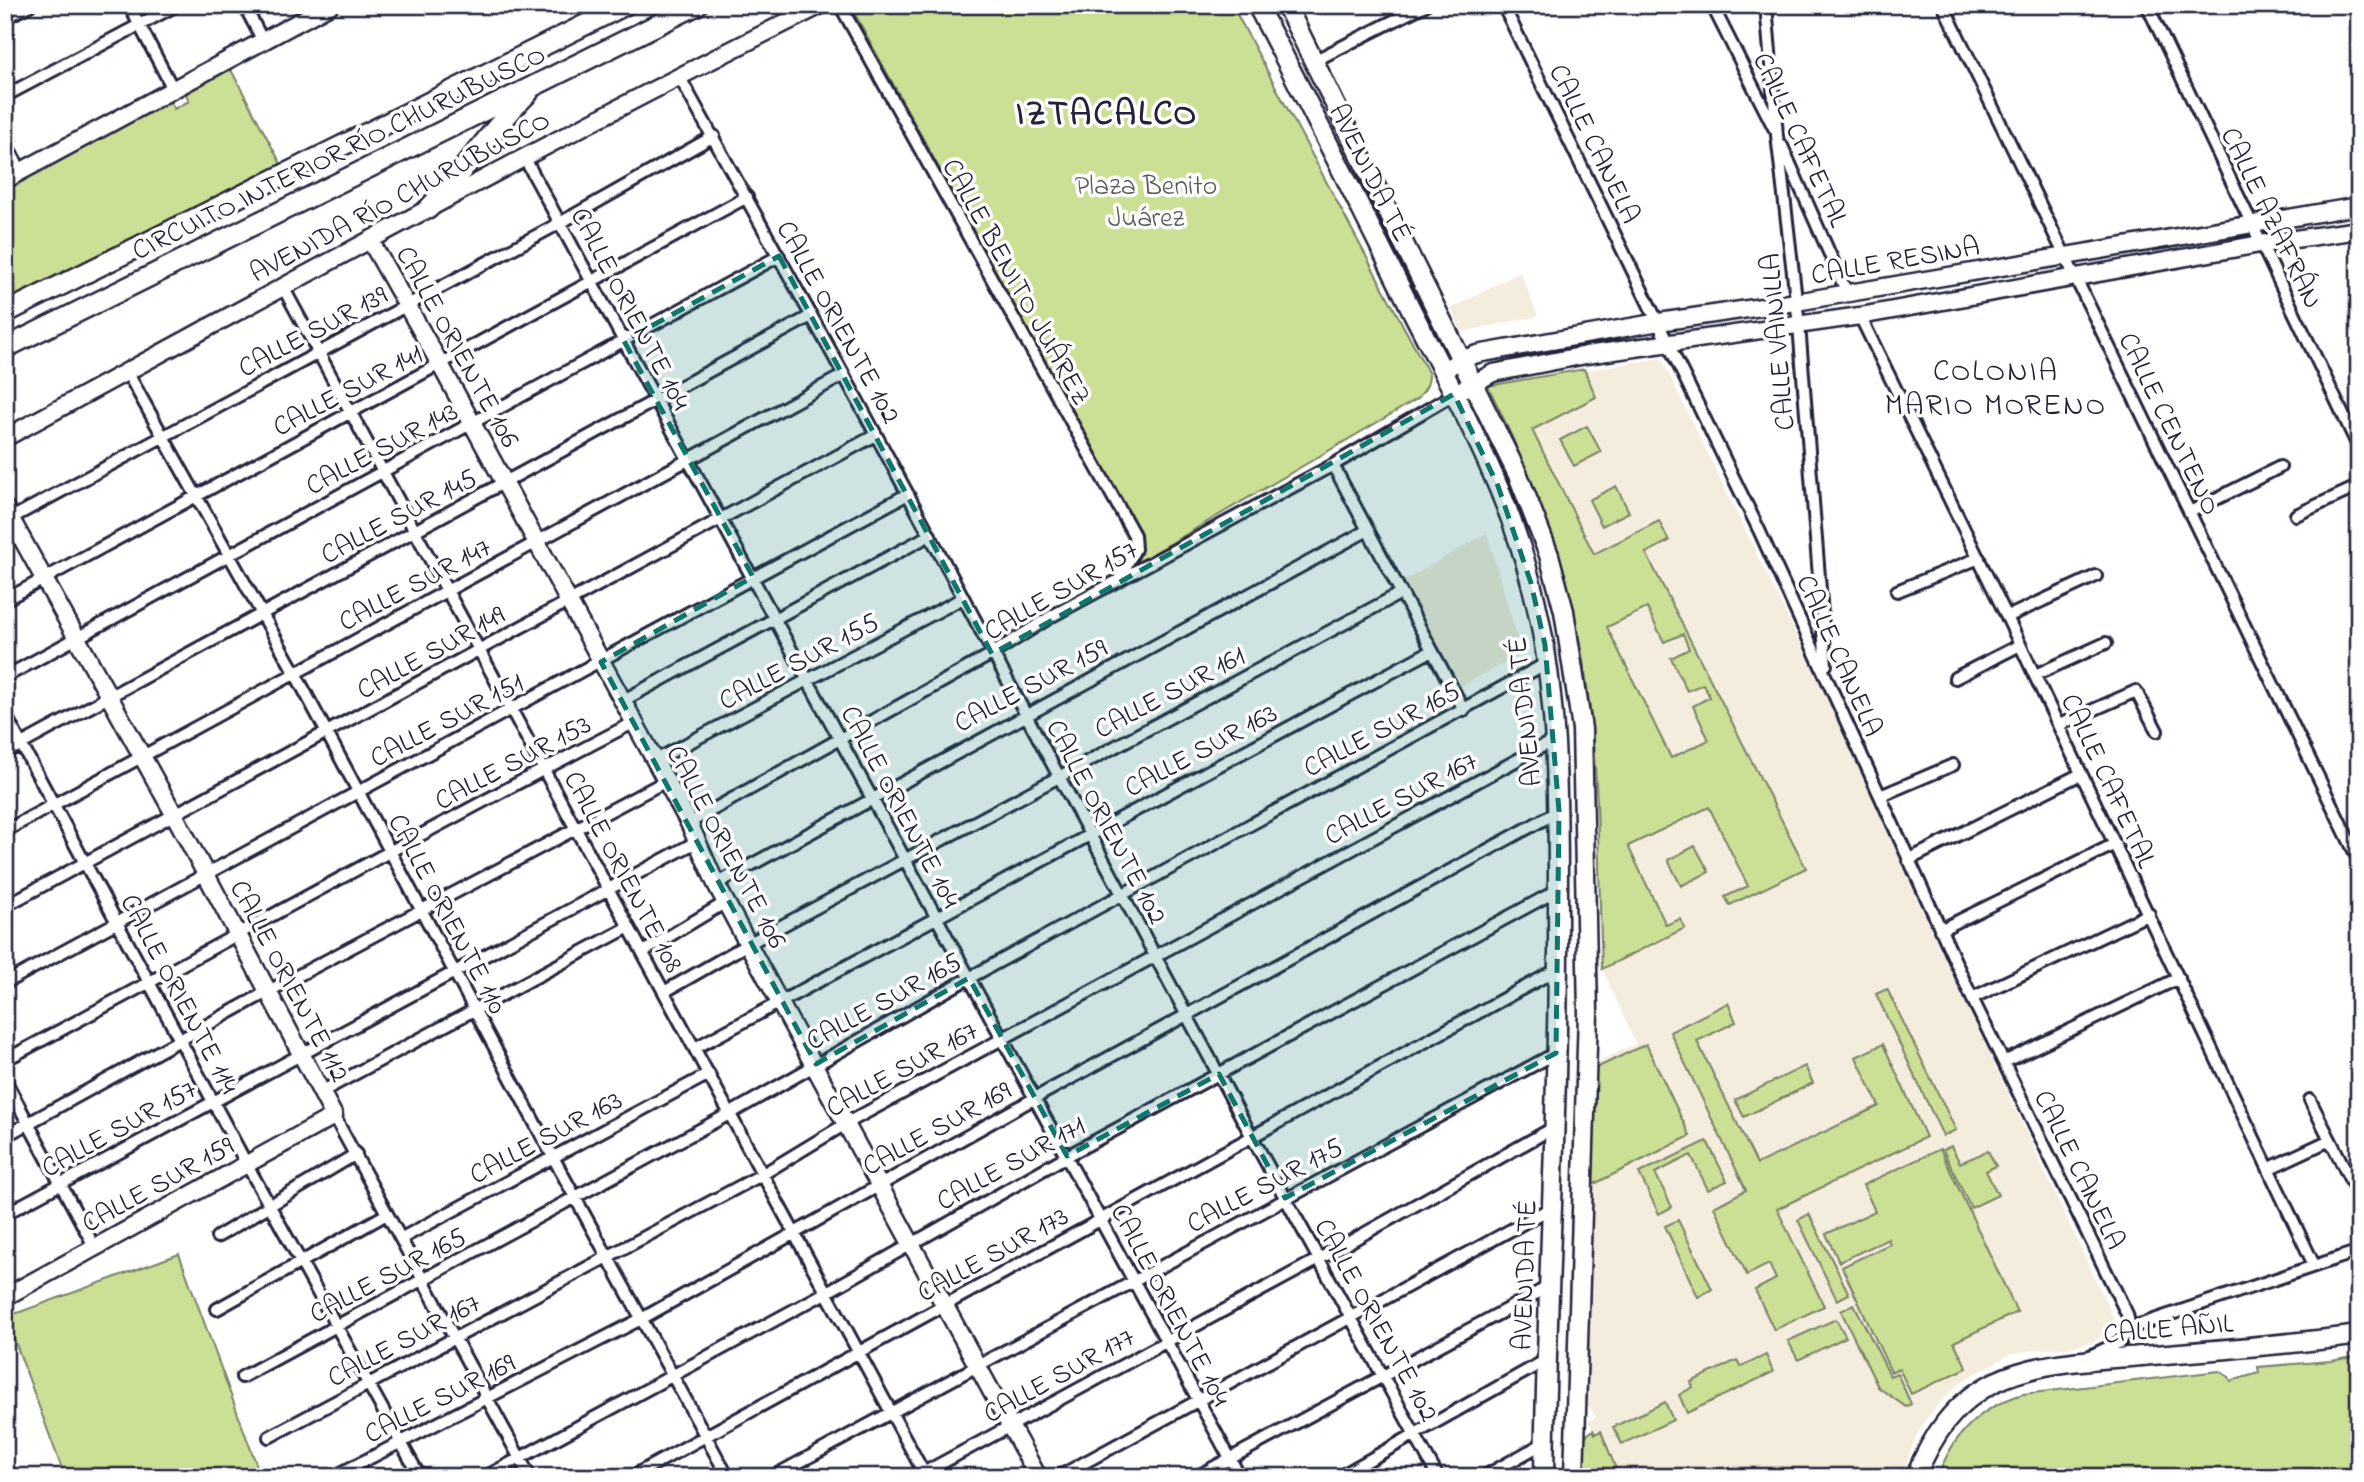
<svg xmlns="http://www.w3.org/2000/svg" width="2364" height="1482" font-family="'Indie Flower',sans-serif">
  <rect width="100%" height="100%" fill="#fff"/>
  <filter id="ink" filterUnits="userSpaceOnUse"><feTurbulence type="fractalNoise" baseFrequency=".0143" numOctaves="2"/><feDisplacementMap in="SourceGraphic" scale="14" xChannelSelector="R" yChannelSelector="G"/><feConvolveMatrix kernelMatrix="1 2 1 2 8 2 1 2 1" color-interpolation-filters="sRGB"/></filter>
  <g filter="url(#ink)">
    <path fill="#f4ecdd" d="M 1520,272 L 1538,316 L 1462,332 L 1451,309 Z
      M 1661,358 L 1822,688 L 1937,943 L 2114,1319 L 2113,1331 L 2094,1341 L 2066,1348 L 2039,1349 L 2009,1355 L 1962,1381 L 1942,1400 L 1927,1418 L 1915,1439 L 1904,1470 L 1898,1477 L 1583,1477 L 1582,1439 L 1593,1430 L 1588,1421 L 1596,1417 L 1586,1402 L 1590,1065 L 1636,1044 L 1602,969 L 1591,719 L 1585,672 L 1572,606 L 1544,511 L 1488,386 Z
      M 1487,533 L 1522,654 L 1454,690 L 1397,585 Z"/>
    <path fill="#cce095" stroke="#778168" stroke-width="2" fill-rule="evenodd" d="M 850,5 L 1232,5 L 1429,374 C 1429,385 1425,390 1417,399 L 1137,563 L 1141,553 L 1138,533 Z
      M 230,68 L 281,164 L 5,301 L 5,189 L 170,100 L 174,109 L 189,101 L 185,92 Z
      M 1584,369 L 1596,397 L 1532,430 L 1594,554 L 1659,521 L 1669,541 L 1646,553 L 1806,868 L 1730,905 L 1725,897 L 1748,886 L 1709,807 L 1628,846 L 1666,925 L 1680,919 L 1685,928 L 1602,969 C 1598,872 1600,768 1585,672 C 1569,571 1533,477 1488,386 ZM 1647,608 L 1664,642 L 1683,634 L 1689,649 L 1671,658 L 1687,691 L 1703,684 L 1710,697 L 1693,706 L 1709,740 L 1671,758 L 1607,627 Z
      M 1587,426 L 1601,452 L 1574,466 L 1560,440 Z
      M 1616,486 L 1629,512 L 1602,526 L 1589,500 Z
      M 1695,846 L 1709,872 L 1681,886 L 1668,860 Z
      M 1887,989 L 1956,1130 L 1943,1136 L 1876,994 Z
      M 1728,1003 L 1736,1022 L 1697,1041 L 1757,1164 L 1879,1106 L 1856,1057 L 1883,1044 L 1926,1137 L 1777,1209 L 1824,1306 L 1774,1330 L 1755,1290 L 1776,1279 L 1769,1264 L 1747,1275 L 1714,1207 L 1746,1190 L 1670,1032 Z
      M 1646,1044 L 1690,1136 L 1588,1187 L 1590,1071 Z
      M 1805,1066 L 1813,1083 L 1744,1117 L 1735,1100 Z
      M 1707,1141 L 1727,1181 L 1708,1190 L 1691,1155 L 1655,1173 L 1672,1207 L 1659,1214 L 1639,1173 Z
      M 1951,1146 L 1960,1163 L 1988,1151 L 1996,1166 L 1986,1171 L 1998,1195 L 1971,1208 L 1943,1150 Z
      M 1940,1149 L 2017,1312 L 1954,1342 L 1967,1368 L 1911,1394 L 1899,1368 L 1891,1372 L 1842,1267 L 1890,1244 L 1888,1239 L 1839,1262 L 1826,1234 L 1875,1211 L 1863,1185 Z
      M 1809,1214 L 1849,1294 L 1837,1300 L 1798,1220 Z
      M 1678,1220 L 1712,1289 L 1698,1297 L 1665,1226 Z
      M 179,1254 L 261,1477 L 65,1477 L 6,1317 Z
      M 1854,1304 L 1890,1376 L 1897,1373 L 1911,1404 L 1906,1407 L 1878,1387 L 1841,1311 Z
      M 1836,1319 L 1846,1337 L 1798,1360 L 1788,1341 Z
      M 1766,1355 L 1773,1372 L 1687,1413 L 1679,1395 L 1693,1387 L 1691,1382 L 1737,1360 L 1741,1367 Z
      M 2359,1356 L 2359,1477 L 1938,1477 C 1952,1435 1981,1407 2023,1394 L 2219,1371 L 2229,1377 L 2231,1381 L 2259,1373 L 2258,1367 L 2331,1361 Z
      M 1665,1402 L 1673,1420 L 1622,1444 L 1613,1427 Z
      M 1593,1430 L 1595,1434 L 1601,1431 L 1619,1477 L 1583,1477 L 1582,1439 Z"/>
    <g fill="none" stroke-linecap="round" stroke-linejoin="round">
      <g stroke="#22223b" stroke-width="16">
        <path id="street" d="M 129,5 L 173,89
          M 244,5 L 263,41
          M 840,5 L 1134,535 L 1135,549 L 1120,577
          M 1503,5 L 1759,530 L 1972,998 L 2127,1314 L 2130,1328
          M 1712,5 L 1774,128
          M 1766,5 L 1777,135 L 1799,325 L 1826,665
          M 1943,5 L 2359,861
          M 2147,5 L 2359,448
          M 5,18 L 30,5
          M 1314,61 L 1425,5
          M 679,76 L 844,375 L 1252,1137 L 1438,1477
          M 5,96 L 177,5
          M 5,142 L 21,171
          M 1782,146 L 1847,293
          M 524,157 L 1240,1477
          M 283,287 L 926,1477
          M 1860,316 L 2007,617 L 2314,1265
          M 127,372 L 295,673 L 553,1157 L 728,1477
          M 1333,465 L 1464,710
          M 2190,512 L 2280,467
          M 2296,515 L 2359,486
          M 6,521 L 560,223 L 714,136
          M 1897,591 L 1979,558
          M 5,600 L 747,197
          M 2007,617 L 2096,576
          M 2035,675 L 2106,643
          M 5,677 L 779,256
          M 1955,678 L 2020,645
          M 622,701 L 930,535
          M 5,714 L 246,1163 L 420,1477
          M 2059,725 L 2136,691 L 2157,731
          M 5,753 L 811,316
          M 654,761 L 963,598
          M 1880,796 L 1953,765
          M 689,823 L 992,654 L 1052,616 L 1333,465 L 1454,394
          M 5,831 L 844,375
          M 1908,860 L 2081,774
          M 716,884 L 1368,530
          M 5,906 L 876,435
          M 1940,930 L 2115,844
          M 643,952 L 726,902
          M 5,983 L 908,494
          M 664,992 L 748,944 L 1401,593
          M 1972,998 L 2149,914
          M 695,1048 L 1431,651
          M 5,1060 C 215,948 422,831 633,723
          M 2004,1062 L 2179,978
          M 5,1080 L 95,1248
          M 321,1092 L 629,927
          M 2310,1100 L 2355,1189
          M 334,1116 L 530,1477
          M 5,1136 L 267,992 L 666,781
          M 2270,1168 L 2330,1140
          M 5,1214 L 696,842
          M 217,1237 L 356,1154
          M 402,1238 L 709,1074
          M 217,1309 L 387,1214
          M 2090,1356 L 2120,1342 L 2130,1328 L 2359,1251
          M 242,1377 L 731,1113 L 969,978 L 1547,663
          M 269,1437 L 763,1174 L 847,1123 L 1556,739
          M 333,1477 L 643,1318 L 1035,1098 L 1559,811
          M 485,1477 L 827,1292 L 1067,1156 L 1558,890
          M 631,1477 L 1558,969
          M 772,1477 L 1556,1053
          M 916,1477 L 1319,1259 L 1553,1128
          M 1058,1477 L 1551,1208
          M 1196,1477 L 1548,1287
          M 1339,1477 L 1546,1360
          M 1483,1477 L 1544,1443"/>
      </g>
      <g stroke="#22223b" stroke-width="21">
        <path id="secondary" d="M 5,180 L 330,5
          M 370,240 L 440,364 L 689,823 L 716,884 L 748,944 L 1038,1477
          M 1443,370 L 1463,359 L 1477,354 L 1659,322 L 1796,302 L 2359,206
          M 1454,394 L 1493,373 L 1586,355 L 1860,316 L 2260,244 L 2359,230
          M 5,438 C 276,291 545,142 821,5
          M 5,508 L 174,814 L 334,1116 L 5,1297"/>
      </g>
      <g stroke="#22223b" stroke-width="23">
        <path id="primary" d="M 1257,5 C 1311,107 1362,211 1414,315 C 1458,401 1507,489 1531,583 C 1559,689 1558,797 1558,906 C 1559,1096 1547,1286 1544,1477
          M 1286,5 L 1518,475 L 1549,555 L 1564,611 L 1582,729 L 1588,1013 L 1574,1477
          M 1915,1477 C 1933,1435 1953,1403 1995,1382 C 2039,1361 2094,1360 2142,1356 C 2214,1350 2287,1345 2359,1335"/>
      </g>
      <g stroke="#22223b" stroke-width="24">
        <path id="highway" d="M 428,209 C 464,172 492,128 528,93
          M 5,313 L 625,5
          M 5,348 L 697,5"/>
      </g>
      <use href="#street" stroke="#fff" stroke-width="10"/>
      <use href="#secondary" stroke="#fff" stroke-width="16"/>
      <use href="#primary" stroke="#fff" stroke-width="18"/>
      <use href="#highway" stroke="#fff" stroke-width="19"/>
    </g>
  </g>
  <path fill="#0f766e" fill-opacity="0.2" stroke="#0f766e" stroke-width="5" stroke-dasharray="14 9" stroke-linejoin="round" d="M 779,256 L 992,654 L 1454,394 L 1498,486 L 1531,583 L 1545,645 L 1559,811 L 1556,1053 L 1285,1198 L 1219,1074 L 1067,1156 L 969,978 L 816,1064 L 601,662 L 753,577 L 624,341 Z"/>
  <g text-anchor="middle" stroke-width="7" stroke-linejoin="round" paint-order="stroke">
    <g font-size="28" fill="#22223b" stroke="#fff">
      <text transform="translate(1802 139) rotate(65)" y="10">CALLE CAFETAL</text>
      <text transform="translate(1596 143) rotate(64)" y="10">CALLE CANELA</text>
      <text transform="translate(338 151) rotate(-26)" y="10">CIRCUITO INTERIOR RÍO CHURUBUSCO</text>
      <text transform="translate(1372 172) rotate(63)" y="10">AVENIDA TÉ</text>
      <text transform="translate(399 195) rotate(-28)" y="10">AVENIDA RÍO CHURUBUSCO</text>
      <text transform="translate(2273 217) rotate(64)" y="10">CALLE AZAFRÁN</text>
      <text transform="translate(1895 259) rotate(-10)" y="10">CALLE RESINA</text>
      <text transform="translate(1018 281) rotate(61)" y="10">CALLE BENITO JUÁREZ</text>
      <text transform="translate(632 308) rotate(62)" y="10">CALLE ORIENTE 104</text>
      <text transform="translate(840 321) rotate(61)" y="10">CALLE ORIENTE 102</text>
      <text transform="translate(312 330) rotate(-28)" y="10">CALLE SUR 139</text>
      <text transform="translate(1776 342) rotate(-95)" y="10">CALLE VAINILLA</text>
      <text transform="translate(459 346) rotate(61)" y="10">CALLE ORIENTE 106</text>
      <text transform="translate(347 389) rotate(-28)" y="10">CALLE SUR 141</text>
      <text transform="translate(2171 423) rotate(64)" y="10">CALLE CENTENO</text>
      <text transform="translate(381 447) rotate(-28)" y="10">CALLE SUR 143</text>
      <text transform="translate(398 515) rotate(-28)" y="10">CALLE SUR 145</text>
      <text transform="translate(414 583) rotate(-28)" y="10">CALLE SUR 147</text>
      <text transform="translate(1060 589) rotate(-30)" y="10">CALLE SUR 157</text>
      <text transform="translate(430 651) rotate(-29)" y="10">CALLE SUR 149</text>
      <text transform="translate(1841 655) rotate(66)" y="10">CALLE CANELA</text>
      <text transform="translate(798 660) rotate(-28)" y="10">CALLE SUR 155</text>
      <text transform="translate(1030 684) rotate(-28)" y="10">CALLE SUR 159</text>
      <text transform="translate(1169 691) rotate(-28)" y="10">CALLE SUR 161</text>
      <text transform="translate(1523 712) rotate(-96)" y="10">AVENIDA TÉ</text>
      <text transform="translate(446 719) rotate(-28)" y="10">CALLE SUR 151</text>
      <text transform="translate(1381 728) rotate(-28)" y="10">CALLE SUR 165</text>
      <text transform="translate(1200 749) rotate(-28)" y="10">CALLE SUR 163</text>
      <text transform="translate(512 761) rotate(-28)" y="10">CALLE SUR 153</text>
      <text transform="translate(2110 780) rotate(65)" y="10">CALLE CAFETAL</text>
      <text transform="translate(1400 797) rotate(-28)" y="10">CALLE SUR 167</text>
      <text transform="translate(902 806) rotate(62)" y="10">CALLE ORIENTE 104</text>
      <text transform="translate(1108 821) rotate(62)" y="10">CALLE ORIENTE 102</text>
      <text transform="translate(728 846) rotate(62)" y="10">CALLE ORIENTE 106</text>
      <text transform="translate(625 871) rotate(62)" y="10">CALLE ORIENTE 108</text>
      <text transform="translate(449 913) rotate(62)" y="10">CALLE ORIENTE 110</text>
      <text transform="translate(291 980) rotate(62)" y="10">CALLE ORIENTE 112</text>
      <text transform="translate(181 993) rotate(62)" y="10">CALLE ORIENTE 114</text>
      <text transform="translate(883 1000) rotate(-29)" y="10">CALLE SUR 165</text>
      <text transform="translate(901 1068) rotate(-29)" y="10">CALLE SUR 167</text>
      <text transform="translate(118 1127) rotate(-29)" y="10">CALLE SUR 157</text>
      <text transform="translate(936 1127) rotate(-29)" y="10">CALLE SUR 169</text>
      <text transform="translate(545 1136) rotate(-28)" y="10">CALLE SUR 163</text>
      <text transform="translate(1010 1162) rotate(-29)" y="10">CALLE SUR 171</text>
      <text transform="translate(2081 1169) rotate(64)" y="10">CALLE CANELA</text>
      <text transform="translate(157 1183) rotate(-29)" y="10">CALLE SUR 159</text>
      <text transform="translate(1264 1184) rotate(-28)" y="10">CALLE SUR 175</text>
      <text transform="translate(992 1253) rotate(-29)" y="10">CALLE SUR 173</text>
      <text transform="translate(387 1274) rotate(-28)" y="10">CALLE SUR 165</text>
      <text transform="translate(1523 1275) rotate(-88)" y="10">AVENIDA TÉ</text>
      <text transform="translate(1172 1304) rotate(62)" y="10">CALLE ORIENTE 104</text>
      <text transform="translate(1378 1319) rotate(61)" y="10">CALLE ORIENTE 102</text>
      <text transform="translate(2168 1327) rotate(-5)" y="10">CALLE AÑIL</text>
      <text transform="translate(403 1339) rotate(-28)" y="10">CALLE SUR 167</text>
      <text transform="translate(1058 1374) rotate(-29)" y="10">CALLE SUR 177</text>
      <text transform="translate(439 1397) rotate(-27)" y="10">CALLE SUR 169</text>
    </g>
    <g font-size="28" fill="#555b56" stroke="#fff">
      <text x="1146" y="194">Plaza Benito<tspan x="1146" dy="32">Juárez</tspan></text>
    </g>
    <g font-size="30" letter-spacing="2" fill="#22223b" stroke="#fff">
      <text x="1996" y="380">COLONIA<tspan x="1996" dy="34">MARIO MORENO</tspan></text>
    </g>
    <g font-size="35" font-weight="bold" letter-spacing="2" fill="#22223b" stroke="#fff">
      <text x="1107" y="124">IZTACALCO</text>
    </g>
  </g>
  <rect width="2364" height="1482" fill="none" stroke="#fff" stroke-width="28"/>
  <rect x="14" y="14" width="2336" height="1454" fill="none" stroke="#22223b" stroke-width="2.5" filter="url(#ink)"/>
</svg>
